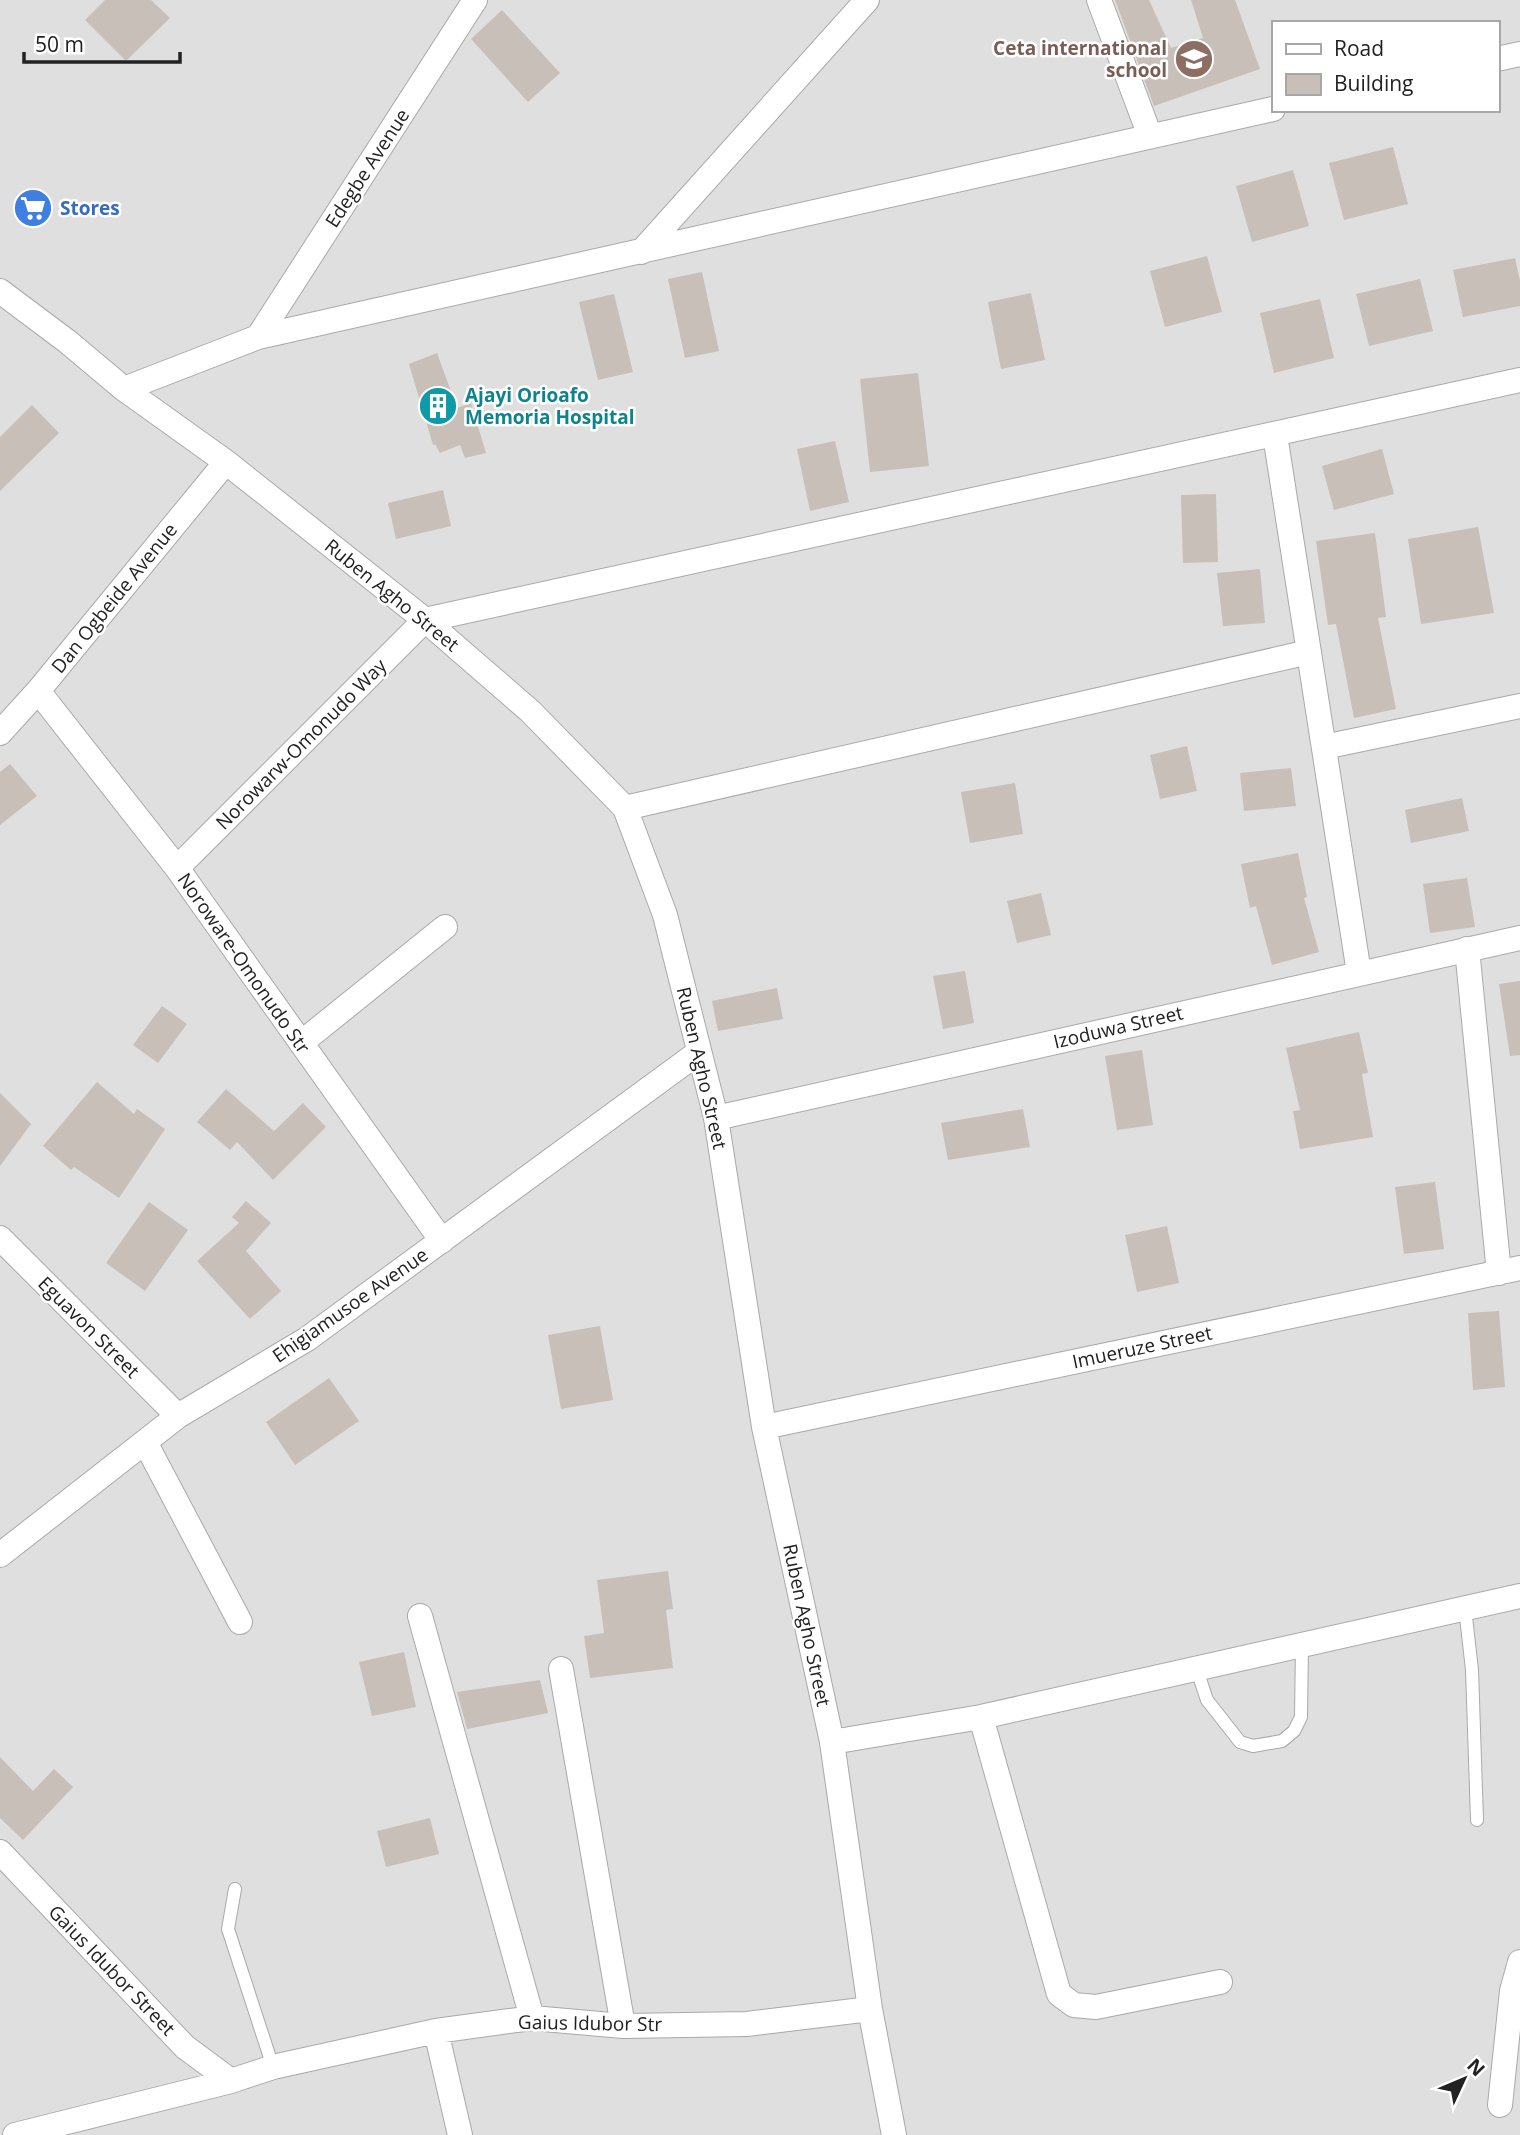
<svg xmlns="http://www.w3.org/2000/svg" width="1520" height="2135" font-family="'Open Sans',sans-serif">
  <rect width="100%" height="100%" fill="#f2efe9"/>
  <path fill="#e0dfdf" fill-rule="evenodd" d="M 0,0 L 1520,0 L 1520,2135 L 0,2135 ZM 1273,23 L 1497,23 L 1497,110 L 1273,110 Z"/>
  <path fill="#c7bfb8" d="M 105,0 L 151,0 L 170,18 L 126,61 L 85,20 Z
    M 1115,0 L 1149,0 L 1171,48 L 1203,38 L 1191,0 L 1235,0 L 1260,69 L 1154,106 Z
    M 502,10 L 560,73 L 528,102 L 471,39 Z
    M 1393,147 L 1408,204 L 1344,220 L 1329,163 Z
    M 1293,170 L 1309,226 L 1252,242 L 1236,186 Z
    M 1207,256 L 1222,312 L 1165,327 L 1150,271 Z
    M 1515,258 L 1520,281 L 1520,306 L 1463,317 L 1453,270 Z
    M 702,272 L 719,351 L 685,358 L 668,279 Z
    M 1420,279 L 1433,331 L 1369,346 L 1356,294 Z
    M 1031,293 L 1045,360 L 1001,369 L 988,302 Z
    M 614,294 L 633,372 L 598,380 L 579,302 Z
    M 1320,299 L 1334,358 L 1274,373 L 1260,313 Z
    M 437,353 L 457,408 L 471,403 L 486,453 L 465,458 L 460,445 L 440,453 L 435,444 L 433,445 L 409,364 Z
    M 918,373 L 929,466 L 870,472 L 860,379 Z
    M 32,405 L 59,433 L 0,491 L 0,437 Z
    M 835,441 L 849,502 L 810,511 L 797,449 Z
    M 1382,449 L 1394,494 L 1334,510 L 1322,466 Z
    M 443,490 L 451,526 L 396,539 L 388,503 Z
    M 1216,494 L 1218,562 L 1183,563 L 1181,495 Z
    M 1478,527 L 1494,613 L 1421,624 L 1408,539 Z
    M 1375,533 L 1386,617 L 1378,618 L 1396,709 L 1354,718 L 1336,624 L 1328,625 L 1316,541 Z
    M 1260,569 L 1265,623 L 1223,626 L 1217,573 Z
    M 1187,746 L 1197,791 L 1160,799 L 1150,755 Z
    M 10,764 L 37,796 L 0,825 L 0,772 Z
    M 1291,768 L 1296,806 L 1244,811 L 1240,773 Z
    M 1015,783 L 1023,834 L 970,843 L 961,792 Z
    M 1462,798 L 1469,831 L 1411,843 L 1405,810 Z
    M 1298,853 L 1307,897 L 1304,898 L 1319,952 L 1272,965 L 1256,906 L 1250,908 L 1241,864 Z
    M 1467,878 L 1475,927 L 1430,933 L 1423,884 Z
    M 1041,893 L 1051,935 L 1017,943 L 1007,901 Z
    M 965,971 L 974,1023 L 943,1029 L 933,976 Z
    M 1520,981 L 1520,1055 L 1510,1056 L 1499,984 Z
    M 777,988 L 783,1019 L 718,1031 L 712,1001 Z
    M 162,1006 L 187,1024 L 158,1063 L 133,1045 Z
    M 1359,1032 L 1368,1073 L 1362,1074 L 1373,1137 L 1300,1149 L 1293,1111 L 1300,1110 L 1286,1048 Z
    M 1142,1050 L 1153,1125 L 1117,1130 L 1105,1056 Z
    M 97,1082 L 134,1114 L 137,1109 L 165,1129 L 119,1198 L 74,1167 L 71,1170 L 43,1146 Z
    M 226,1089 L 274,1131 L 303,1103 L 326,1127 L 273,1180 L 237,1142 L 230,1150 L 197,1122 Z
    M 0,1093 L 31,1124 L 0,1166 Z
    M 1023,1109 L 1030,1147 L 948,1160 L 941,1123 Z
    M 1435,1182 L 1444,1249 L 1404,1254 L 1395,1187 Z
    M 246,1201 L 271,1223 L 246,1251 L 281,1291 L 250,1319 L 197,1261 L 239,1223 L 232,1217 Z
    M 149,1202 L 188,1230 L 145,1291 L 106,1263 Z
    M 1167,1226 L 1179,1283 L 1137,1292 L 1125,1235 Z
    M 1499,1311 L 1505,1387 L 1473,1390 L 1468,1313 Z
    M 600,1326 L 613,1400 L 561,1409 L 548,1335 Z
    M 329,1378 L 359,1421 L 295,1465 L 266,1422 Z
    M 668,1571 L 673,1609 L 666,1610 L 673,1668 L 590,1678 L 584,1636 L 604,1633 L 597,1580 Z
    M 404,1652 L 416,1707 L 372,1716 L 359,1662 Z
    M 540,1680 L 548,1713 L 467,1729 L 457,1692 Z
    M 0,1757 L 33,1791 L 54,1769 L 73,1787 L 23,1840 L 0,1818 Z
    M 430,1818 L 439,1854 L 386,1867 L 377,1831 Z"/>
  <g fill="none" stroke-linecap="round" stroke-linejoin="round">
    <g stroke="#a9a9a9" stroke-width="14">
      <path id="lane" d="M 1465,1608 L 1472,1670 L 1477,1820
        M 1197,1670 L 1207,1700 L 1240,1742 L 1253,1746 L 1282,1741 L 1294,1731 L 1301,1717 L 1302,1645
        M 235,1889 L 228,1929 L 273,2067"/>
    </g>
    <g stroke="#a9a9a9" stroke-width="26">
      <path id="street" d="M 1099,0 L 1150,136
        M 1497,59 L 1520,54
        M 641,252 L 867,0
        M 0,291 L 68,342 L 124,389 L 226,462 L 425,620 L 530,711 L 625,808 L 665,915 L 716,1118 L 764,1427 L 832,1742 L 870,2009 L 894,2135
        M 258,337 L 475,0
        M 124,389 L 258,337 L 1273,109
        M 1275,435 L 1359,973
        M 38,691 L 177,868 L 442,1241
        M 0,733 L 38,691 L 226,462
        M 1324,747 L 1520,706
        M 625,808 L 1309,652
        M 177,868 L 425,620 L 1520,380
        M 1467,949 L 1499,1273
        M 301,1043 L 445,927
        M 716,1118 L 1520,938
        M 0,1238 L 178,1416
        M 764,1427 L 1520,1268
        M 145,1442 L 240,1622
        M 0,1555 L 178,1416 L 307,1339 L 699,1052
        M 420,1616 L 532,2018
        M 561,1669 L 623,2026
        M 981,1717 L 1059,1994 L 1074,2005 L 1096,2007 L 1220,1982
        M 832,1742 L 981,1717 L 1520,1596
        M 0,1852 L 185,2047 L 231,2081
        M 436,2031 L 460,2135
        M 1500,2105 L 1512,1991 L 1520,1962
        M 15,2135 L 231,2081 L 273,2067 L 436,2031 L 532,2018 L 623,2026 L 747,2024 L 870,2009"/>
    </g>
    <use href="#lane" stroke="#fff" stroke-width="12"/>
    <use href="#street" stroke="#fff" stroke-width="24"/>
  </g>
  <defs>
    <g id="school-disc" transform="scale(2.0125)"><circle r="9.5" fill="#8d6e63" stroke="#fff"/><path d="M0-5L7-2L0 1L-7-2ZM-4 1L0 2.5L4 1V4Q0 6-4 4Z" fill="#fff"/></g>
    <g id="supermarket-disc" transform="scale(2.0125)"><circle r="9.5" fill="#3f7fe0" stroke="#fff"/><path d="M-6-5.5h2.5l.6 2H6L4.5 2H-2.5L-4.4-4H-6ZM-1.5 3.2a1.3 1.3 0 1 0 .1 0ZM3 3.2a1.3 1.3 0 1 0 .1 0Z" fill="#fff"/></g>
    <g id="building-disc" transform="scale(2.0125)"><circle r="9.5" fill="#0f9aa8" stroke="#fff"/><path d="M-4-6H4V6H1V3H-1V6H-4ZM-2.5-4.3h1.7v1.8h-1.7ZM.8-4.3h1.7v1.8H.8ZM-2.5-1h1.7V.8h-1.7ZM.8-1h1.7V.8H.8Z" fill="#fff"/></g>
  </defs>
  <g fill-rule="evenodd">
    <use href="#school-disc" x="1194" y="59"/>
    <use href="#supermarket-disc" x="33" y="208"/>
    <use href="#building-disc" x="438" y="406"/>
  </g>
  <g text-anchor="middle" stroke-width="5" stroke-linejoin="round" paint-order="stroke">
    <g font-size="19" font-weight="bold" fill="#785e54" stroke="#fff" text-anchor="end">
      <text x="1167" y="55">Ceta international<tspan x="1167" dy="22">school</tspan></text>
    </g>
    <g font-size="19" fill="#222" stroke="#fff">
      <text transform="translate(367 168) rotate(-57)" y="7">Edegbe Avenue</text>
      <text transform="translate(392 595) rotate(39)" y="7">Ruben Agho Street</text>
      <text transform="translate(114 598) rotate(-51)" y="7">Dan Ogbeide Avenue</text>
      <text transform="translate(301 744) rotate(-45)" y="7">Norowarw-Omonudo Way</text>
      <text transform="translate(244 963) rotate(55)" y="7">Noroware-Omonudo Str</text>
      <text transform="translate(1118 1027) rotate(-13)" y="7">Izoduwa Street</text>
      <text transform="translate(702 1068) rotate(77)" y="7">Ruben Agho Street</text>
      <text transform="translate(350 1305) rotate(-35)" y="7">Ehigiamusoe Avenue</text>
      <text transform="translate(89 1327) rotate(45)" y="7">Eguavon Street</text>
      <text transform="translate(1142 1347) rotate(-12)" y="7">Imueruze Street</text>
      <text transform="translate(807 1625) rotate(78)" y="7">Ruben Agho Street</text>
      <text transform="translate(112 1970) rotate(46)" y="7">Gaius Idubor Street</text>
      <text transform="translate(590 2023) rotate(1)" y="7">Gaius Idubor Str</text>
    </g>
    <g font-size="19" font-weight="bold" fill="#366cbe" stroke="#fff" text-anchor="start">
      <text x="60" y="215">Stores</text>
    </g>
    <g font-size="19" font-weight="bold" fill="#0d838f" stroke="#fff" text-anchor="start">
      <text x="465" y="402">Ajayi Orioafo<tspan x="465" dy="22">Memoria Hospital</tspan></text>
    </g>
  </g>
  <rect x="1272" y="21" width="228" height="91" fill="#ffffff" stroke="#a7a7a7" stroke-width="2"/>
  <rect x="1286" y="44" width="35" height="10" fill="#ffffff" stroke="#a7a7a7" stroke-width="2"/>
  <text x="1334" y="56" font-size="21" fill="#222222">Road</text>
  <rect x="1286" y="74" width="35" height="21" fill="#c7bfb8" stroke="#a7a7a7" stroke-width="2"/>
  <text x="1334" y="91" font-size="21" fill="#222222">Building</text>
  <g transform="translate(1464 2079) rotate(46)" stroke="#ffffff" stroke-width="5" paint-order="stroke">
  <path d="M0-5L12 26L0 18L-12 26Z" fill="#222222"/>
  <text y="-10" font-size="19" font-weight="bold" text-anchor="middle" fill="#222222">N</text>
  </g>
  <path d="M24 52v10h156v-10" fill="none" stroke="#222222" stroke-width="3.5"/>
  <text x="35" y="52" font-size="21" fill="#222222" stroke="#ffffff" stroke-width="5" paint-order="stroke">50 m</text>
</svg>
